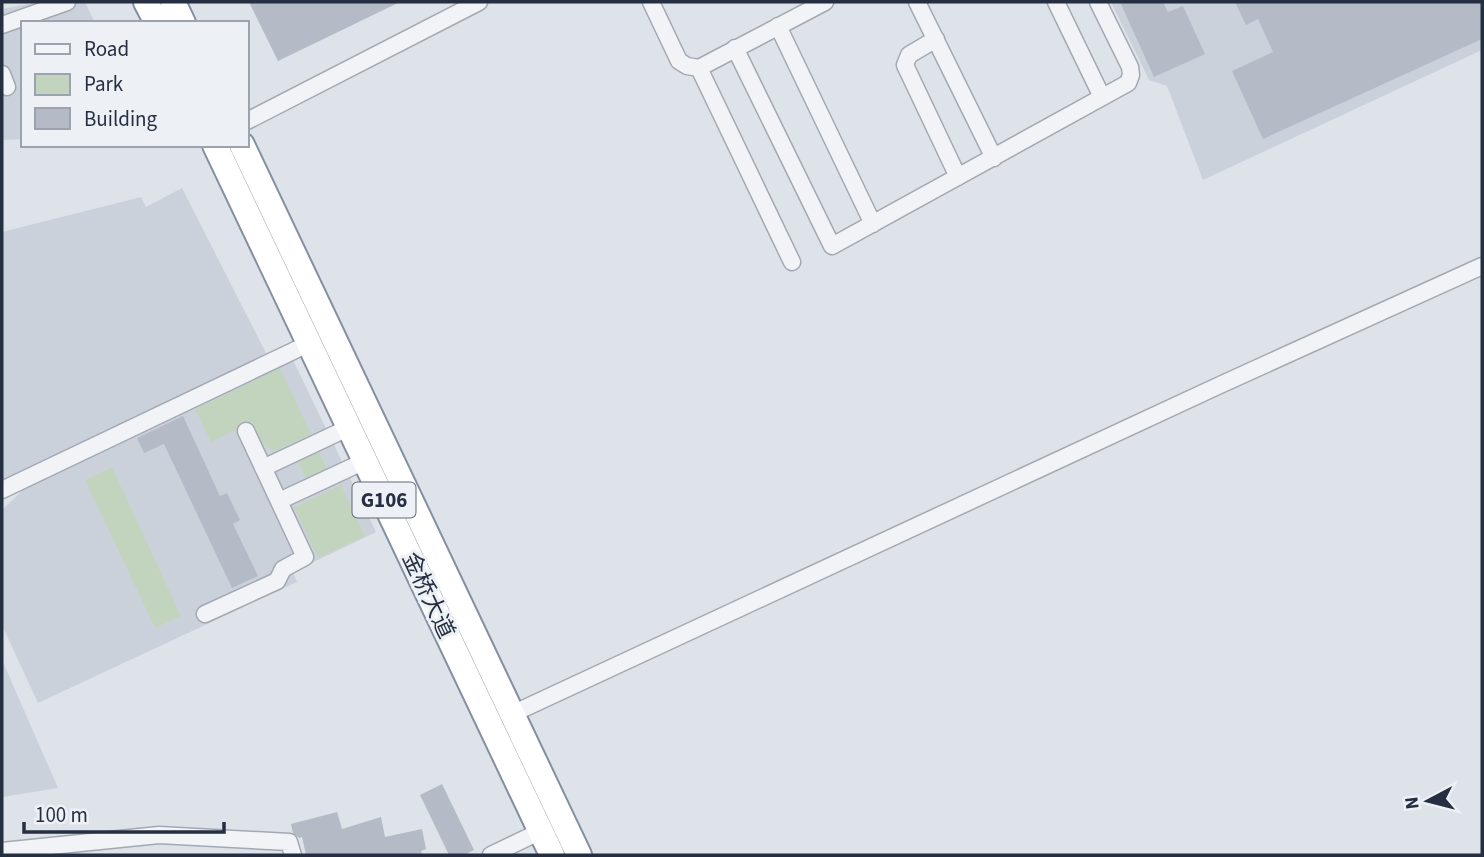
<svg xmlns="http://www.w3.org/2000/svg" width="1484" height="857" font-family="'Source Sans 3','Noto Sans SC',sans-serif">
  <rect width="100%" height="100%" fill="#dee2e9"/>
  <path fill="#cbd1db" d="M 40,2 L 85,2 L 95,23 L 23,23 L 23,139 L 2,140 L 2,9 Z
    M 1111,2 L 1482,2 L 1482,50 L 1203,180 L 1167,86 L 1149,80 Z
    M 182,188 L 267,355 L 2,480 L 2,232 L 141,197 L 146,207 Z
    M 292,358 L 376,532 L 293,572 L 297,582 L 38,703 L 2,625 L 2,510 L 25,488 Z
    M 2,660 L 58,788 L 2,797 Z"/>
  <path fill="#c3d4be" d="M 280,368 L 311,434 L 275,451 L 263,445 L 252,422 L 211,442 L 195,409 Z
    M 318,450 L 328,471 L 307,481 L 297,460 Z
    M 112,467 L 181,616 L 155,628 L 85,480 Z
    M 341,485 L 365,536 L 318,558 L 294,507 Z"/>
  <path fill="#b4bbc6" d="M 249,2 L 400,2 L 278,61 Z
    M 1120,2 L 1163,2 L 1168,12 L 1183,6 L 1205,54 L 1154,77 Z
    M 1235,2 L 1482,2 L 1482,39 L 1263,139 L 1232,71 L 1273,52 L 1258,19 L 1246,25 Z
    M 183,416 L 220,496 L 227,493 L 240,520 L 233,524 L 258,576 L 232,588 L 164,444 L 144,453 L 137,438 Z
    M 442,784 L 474,850 L 464,855 L 449,855 L 420,795 Z
    M 337,812 L 342,829 L 381,817 L 385,837 L 422,829 L 426,849 L 421,851 L 422,855 L 306,855 L 302,837 L 299,838 L 293,833 L 291,824 Z"/>
  <g fill="none" stroke-linecap="round" stroke-linejoin="round">
    <g stroke="#a3a9b3" stroke-width="19">
      <path id="minor" d="M 651,2 L 679,61 L 687,66 L 699,68 L 825,2
        M 917,2 L 994,158
        M 1056,2 L 1102,97
        M 2,25 L 67,2
        M 778,26 L 873,224
        M 936,39 L 909,55 L 905,65 L 958,177
        M 735,48 L 832,246 L 1128,83 L 1131,75 L 1130,67 L 1098,2
        M 699,68 L 792,262
        M 2,74 L 7,87
        M 247,121 L 479,2
        M 263,468 L 350,427
        M 2,490 L 310,343
        M 279,501 L 365,461
        M 205,614 L 277,581 L 283,569 L 305,557 L 246,431
        M 512,714 L 1220,385 L 1482,266
        M 2,851 L 159,835 L 289,842 L 293,855
        M 491,855 L 541,831"/>
    </g>
    <g stroke="#848fa1" stroke-width="28">
      <path id="highway" d="M 146,2 L 157,23
        M 173,2 L 183,23
        M 215,145 L 552,855
        M 242,145 L 579,855"/>
    </g>
    <use href="#minor" stroke="#f1f3f7" stroke-width="16"/>
    <use href="#highway" stroke="#fff" stroke-width="24"/>
  </g>
  <g text-anchor="middle" stroke-width="6" stroke-linejoin="round" paint-order="stroke">
    <rect fill="#edf1f6" stroke="#616977" stroke-width="2" x="352.5" y="482.5" width="63" height="35" rx="5"/>
    <g font-size="21" font-weight="bold" fill="#252f41">
      <text x="384" y="507">G106</text>
    </g>
    <g font-size="23" fill="#252f41" stroke="#edf1f6">
      <text transform="translate(429 595) rotate(65)" y="8">金桥大道</text>
    </g>
  </g>
  <rect width="1484" height="857" fill="none" stroke="#252f41" stroke-width="7"/>
  <rect x="21" y="21" width="228" height="126" fill="#edf1f6" stroke="#9da3ae" stroke-width="2"/>
  <rect x="35" y="44" width="35" height="10" fill="#f1f3f7" stroke="#9da3ae" stroke-width="2"/>
  <text x="84" y="56" font-size="21" fill="#252f41">Road</text>
  <rect x="35" y="74" width="35" height="21" fill="#c3d4be" stroke="#9da3ae" stroke-width="2"/>
  <text x="84" y="91" font-size="21" fill="#252f41">Park</text>
  <rect x="35" y="108" width="35" height="21" fill="#b4bbc6" stroke="#9da3ae" stroke-width="2"/>
  <text x="84" y="126" font-size="21" fill="#252f41">Building</text>
  <g transform="translate(1428 801) rotate(263)" stroke="#edf1f6" stroke-width="5" paint-order="stroke">
  <path d="M0-5L12 26L0 18L-12 26Z" fill="#252f41"/>
  <text y="-10" font-size="19" font-weight="bold" text-anchor="middle" fill="#252f41">N</text>
  </g>
  <path d="M24 822v10h200v-10" fill="none" stroke="#252f41" stroke-width="3.5"/>
  <text x="35" y="822" font-size="21" fill="#252f41" stroke="#edf1f6" stroke-width="5" paint-order="stroke">100 m</text>
</svg>
